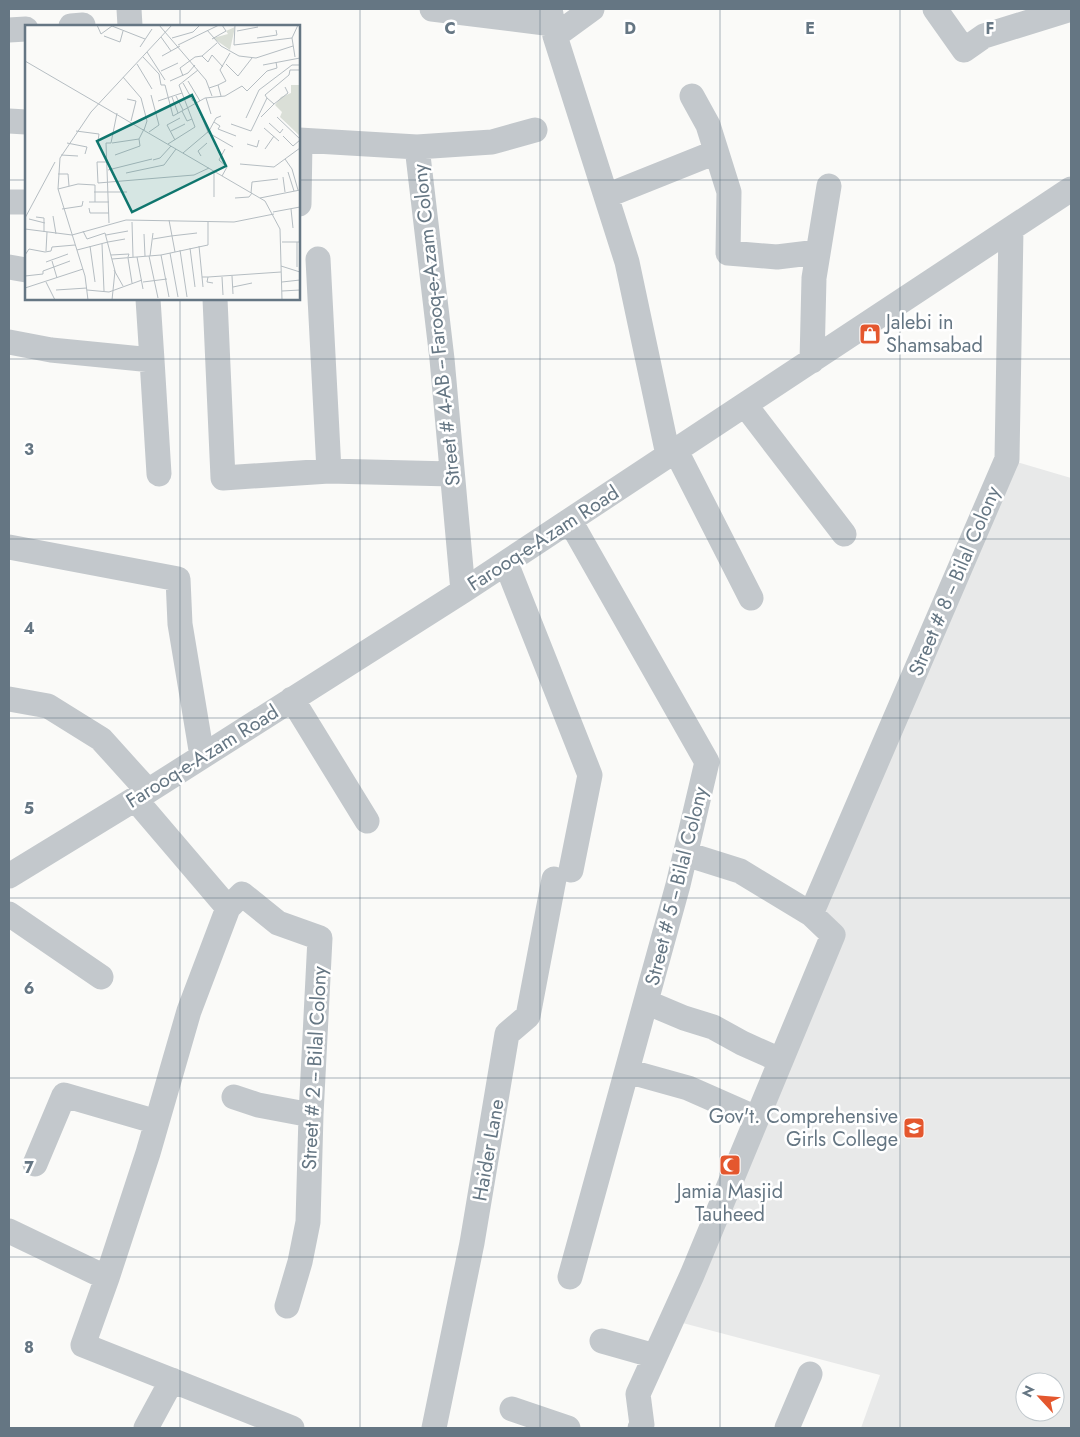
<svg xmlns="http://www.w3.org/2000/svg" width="1080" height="1437" font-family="Jost,sans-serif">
  <rect width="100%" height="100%" fill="#fafaf8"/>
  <path fill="#e8e9e9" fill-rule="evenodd" d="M 1007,459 L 1071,478 L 1071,1428 L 861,1428 L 880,1375 L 679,1322 L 833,935 L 811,914 ZM 1025,1382 L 1055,1382 L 1055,1412 L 1025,1412 Z"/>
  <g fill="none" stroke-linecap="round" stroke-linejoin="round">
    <path stroke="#c3c8cc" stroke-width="25" d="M 129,9 L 130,26
      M 432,9 L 553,24
      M 550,9 L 555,36 L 627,262 L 668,455
      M 935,9 L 964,50 L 984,36 L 1071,9
      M 71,26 L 83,25
      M 9,30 L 26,29
      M 555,36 L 592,9
      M 692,96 L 708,125 L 729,192 L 728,253 L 777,257 L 818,252
      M 9,121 L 26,122
      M 299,140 L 417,147 L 442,359 L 463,591
      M 417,147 L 492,142 L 535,130
      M 606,196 L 716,152
      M 9,202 L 26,202
      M 299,204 L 300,141
      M 318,259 L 329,471
      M 9,267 L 26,270
      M 215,299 L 223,478 L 329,471 L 452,474
      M 9,342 L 51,350 L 152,360 L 148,299
      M 152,360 L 159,474
      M 812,361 L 814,278 L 829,186
      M 745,405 L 844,534
      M 676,451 L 751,598
      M 9,547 L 178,579 L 180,624 L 202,756
      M 506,563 L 590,775 L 571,870
      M 9,699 L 48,706 L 101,739 L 148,791
      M 292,699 L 367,821
      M 9,876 L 148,791 L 463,591 L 1071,189
      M 228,908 L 242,894 L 278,923 L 320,938 L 311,1115 L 308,1222 L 300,1262 L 287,1306
      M 9,914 L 101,977
      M 811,914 L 1007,459 L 1011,229
      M 646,1002 L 684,1018 L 713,1027 L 742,1043 L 780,1060
      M 627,1071 L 688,1088 L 756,1118
      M 234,1097 L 258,1105 L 311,1115
      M 35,1164 L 64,1095 L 157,1122
      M 9,1231 L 107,1278 L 83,1345 L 292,1428
      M 570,1277 L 678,885 L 707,762 L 570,521
      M 107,1278 L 148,1153 L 189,1011 L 228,908 L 135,799
      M 602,1341 L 655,1356
      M 512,1409 L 568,1428
      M 146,1428 L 172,1380
      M 434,1428 L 472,1243 L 507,1034 L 528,1016 L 554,879
      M 640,1428 L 642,1425 L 638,1394 L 692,1275 L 833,935 L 811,914 L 740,871 L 686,854
      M 787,1428 L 810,1374"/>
  </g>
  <path fill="none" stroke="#657683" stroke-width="1" stroke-opacity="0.55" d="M 180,9 L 180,26M 360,9 L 360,1428M 540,9 L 540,1428M 720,9 L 720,1428M 900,9 L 900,1428M 9,180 L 26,180M 299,180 L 1071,180M 180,299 L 180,1428M 9,359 L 1071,359M 9,539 L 1071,539M 9,718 L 1071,718M 9,898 L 1071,898M 9,1078 L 1071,1078M 9,1257 L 1071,1257"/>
  <defs>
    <g id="shop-square" transform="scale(1.125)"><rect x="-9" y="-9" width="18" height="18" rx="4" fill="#e4572e" stroke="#fff"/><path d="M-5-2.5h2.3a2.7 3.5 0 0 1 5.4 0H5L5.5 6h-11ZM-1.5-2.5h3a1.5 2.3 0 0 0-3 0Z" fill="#fff"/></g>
    <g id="university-square" transform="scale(1.125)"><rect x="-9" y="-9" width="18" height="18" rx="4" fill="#e4572e" stroke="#fff"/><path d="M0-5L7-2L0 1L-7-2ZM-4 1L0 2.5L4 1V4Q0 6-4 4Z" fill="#fff"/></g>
    <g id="mosque-square" transform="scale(1.125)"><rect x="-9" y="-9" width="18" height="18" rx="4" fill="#e4572e" stroke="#fff"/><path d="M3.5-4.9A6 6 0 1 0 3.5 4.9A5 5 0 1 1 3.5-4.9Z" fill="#fff"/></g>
  </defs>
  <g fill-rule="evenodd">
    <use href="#shop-square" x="870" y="334"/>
    <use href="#university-square" x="914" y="1128"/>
    <use href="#mosque-square" x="730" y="1165"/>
  </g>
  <g text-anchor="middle" stroke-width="5" stroke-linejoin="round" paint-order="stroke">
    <g font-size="20" fill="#657683" stroke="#fff" text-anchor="start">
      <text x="886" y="329">Jalebi in<tspan x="886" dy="23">Shamsabad</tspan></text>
      <text x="898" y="1123" text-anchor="end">Gov't. Comprehensive<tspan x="898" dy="23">Girls College</tspan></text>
      <text x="730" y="1198" text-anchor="middle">Jamia Masjid<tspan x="730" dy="23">Tauheed</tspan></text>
    </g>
    <g font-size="20" fill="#657683" stroke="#fff">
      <text transform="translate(436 325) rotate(-96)" y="7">Street # 4-AB -- Farooq-e-Azam Colony</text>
      <text transform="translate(543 538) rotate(-33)" y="7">Farooq-e-Azam Road</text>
      <text transform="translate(954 581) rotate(-67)" y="7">Street # 8 -- Bilal Colony</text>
      <text transform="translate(202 756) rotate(-32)" y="7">Farooq-e-Azam Road</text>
      <text transform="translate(676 886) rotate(-76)" y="7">Street # 5 -- Bilal Colony</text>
      <text transform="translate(314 1068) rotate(-87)" y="7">Street # 2 -- Bilal Colony</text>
      <text transform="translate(488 1150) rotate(-80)" y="7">Haider Lane</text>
    </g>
  </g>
  <g transform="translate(25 25)">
    <rect width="275" height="275" fill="#fafaf8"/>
    <path d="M 266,60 L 275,60 L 275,111 L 255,92 L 257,87 L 250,80 L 256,72 L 266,68 Z" fill="#dadfd7"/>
    <path d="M 210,2 L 205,25 L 188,13 L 203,9 L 201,6 Z" fill="#dadfd7"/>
    <path fill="none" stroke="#b5bdc2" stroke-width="1" d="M 72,0 L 76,9 L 87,1 L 120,14M 134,0 L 181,55 L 187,71M 210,0 L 209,20 L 267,13M 182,5 L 196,21 L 214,31 L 231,33 L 268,21M 212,6 L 233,2M 79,11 L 95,17 L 98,6M 136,12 L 146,26M 147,13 L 168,7 L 175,0M 232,13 L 252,10 L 251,5M 187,14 L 201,6 L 197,0M 153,20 L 194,0M 115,22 L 127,4M 122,27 L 140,55M 137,31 L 155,21M 177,31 L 192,18M 118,32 L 134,49 L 136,60 L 140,60 L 148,91 L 180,73 L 200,71 L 217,61 L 222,66 L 242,46 L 252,43 L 251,37M 270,32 L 267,13 L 273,0M 0,36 L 240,176 L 255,204 L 257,275M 112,39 L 127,64M 201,39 L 213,51 L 227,33M 238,40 L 275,33M 136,46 L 153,38M 158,51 L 155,43 L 170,32 L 177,31 L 183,37 L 187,30 L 198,42M 98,52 L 116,73 L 122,96 L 119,105M 145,56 L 163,48 L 170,40M 163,56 L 175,76M 158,58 L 168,76M 193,60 L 201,56 L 195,45 L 205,28M 184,63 L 193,60 L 196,71M 151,71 L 158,85M 147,72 L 153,88M 181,73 L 186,89M 102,74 L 111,76 L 106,96M 133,76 L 157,68M 171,78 L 183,107M 249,79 L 263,68 L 260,62M 157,86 L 162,96 L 167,94M 236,92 L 249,79 L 242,73M 252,92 L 275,114M 221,93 L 234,65 L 267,40 L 275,40M 189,97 L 195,101 L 193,104 L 211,111M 244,98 L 255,108 L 258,104M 206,99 L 226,106 L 242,73 L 240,70 L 264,50 L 265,45 L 274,45M 239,103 L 254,116M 51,106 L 74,109 L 73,116M 146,106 L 160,99M 124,107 L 134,100 L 126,70M 182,107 L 208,122M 258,111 L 268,121 L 275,115M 150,115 L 142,100 L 155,93M 42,118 L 62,122 L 60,129M 87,118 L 114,114 L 119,104M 143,119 L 170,102 L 154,60 L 173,45M 222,119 L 232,122 L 234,115M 240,124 L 249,111M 158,128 L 184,106 L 191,93 L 196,91M 36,130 L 53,131M 90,130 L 115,121 L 114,114M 176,131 L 173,126 L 182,118M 260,134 L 267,144 L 273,165M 128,135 L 135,133 L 146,121M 82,137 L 72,137 L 73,158 L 169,150 L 184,143M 215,139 L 249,142 L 275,123M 83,145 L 127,134M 189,146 L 189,172M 263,147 L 269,166M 101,148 L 139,140 L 151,124M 33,149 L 43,149 L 44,161M 197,151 L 202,142 L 194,135 L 200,124M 258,152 L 260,167M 33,164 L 53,159 L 70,160 L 70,177M 69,167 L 102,167M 226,168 L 227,157 L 253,154M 210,173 L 224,172 L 227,168M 235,173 L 275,165M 64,177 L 84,177M 64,183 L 65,188 L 84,188M 37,184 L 57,181 L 58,176M 266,184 L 268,203M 248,187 L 275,182M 28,191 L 31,209M 11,192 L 19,193 L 19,207M 0,193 L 30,137M 4,194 L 20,198M 144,195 L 150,227M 107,197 L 108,232M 84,198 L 81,118 L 86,118 L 92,88M 0,204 L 47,210 L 101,195 L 209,197 L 249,189M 58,206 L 62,214 L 80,208 L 90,246 L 87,275M 119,209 L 120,231M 81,210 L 103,206M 146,211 L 172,208M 128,214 L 146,211M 83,217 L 100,214M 257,217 L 275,217M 77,219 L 79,266M 65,221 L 70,257M 174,221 L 178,262M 165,223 L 170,262M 52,225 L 83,217M 155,225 L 162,272M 21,226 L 22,207M 145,228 L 153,272M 0,230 L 4,224 L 20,227 L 26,226 L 27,222 L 50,220M 86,230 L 104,229 L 103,232M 136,230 L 144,272M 124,231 L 133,273M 125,231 L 128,208M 112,232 L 118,264M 103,233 L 107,258M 87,234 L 136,230 L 183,220 L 183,197M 27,236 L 32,253M 21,237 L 43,229M 256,241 L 275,247M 272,242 L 272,217M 89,245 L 98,261M 0,251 L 18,249 L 18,246 L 45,236M 207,251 L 208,269M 177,252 L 183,252 L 182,257 L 188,258M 183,252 L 256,247M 197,252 L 198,270M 21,257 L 30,275M 118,257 L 142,254M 257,257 L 275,255M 208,262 L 227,258M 0,263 L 58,244M 31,265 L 62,263M 62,265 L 84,267 L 117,255M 257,266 L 275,265M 63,275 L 60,251 L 33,164 L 35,133 L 66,87 L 147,0"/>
    <path fill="#0f766e" fill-opacity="0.15" stroke="#0f766e" stroke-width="2.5" d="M 167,70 L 201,141 L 107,187 L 72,116 Z"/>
    <rect width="275" height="275" fill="none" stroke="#657683" stroke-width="2.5"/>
  </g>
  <g font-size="16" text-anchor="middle" font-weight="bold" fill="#657683" stroke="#fff" stroke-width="5" stroke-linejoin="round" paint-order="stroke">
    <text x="450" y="34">C</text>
    <text x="630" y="34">D</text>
    <text x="810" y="34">E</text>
    <text x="990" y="34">F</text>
    <text x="29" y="455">3</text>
    <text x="29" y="634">4</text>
    <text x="29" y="814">5</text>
    <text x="29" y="994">6</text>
    <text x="29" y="1173">7</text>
    <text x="29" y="1353">8</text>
  </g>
  <rect width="1080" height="1437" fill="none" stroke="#657683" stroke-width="20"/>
  <g transform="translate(1040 1397) rotate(296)"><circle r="24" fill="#ffffff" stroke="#c1c8cd"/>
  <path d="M0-4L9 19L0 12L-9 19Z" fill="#e4572e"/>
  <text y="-8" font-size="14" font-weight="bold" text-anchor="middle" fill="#657683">N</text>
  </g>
</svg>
